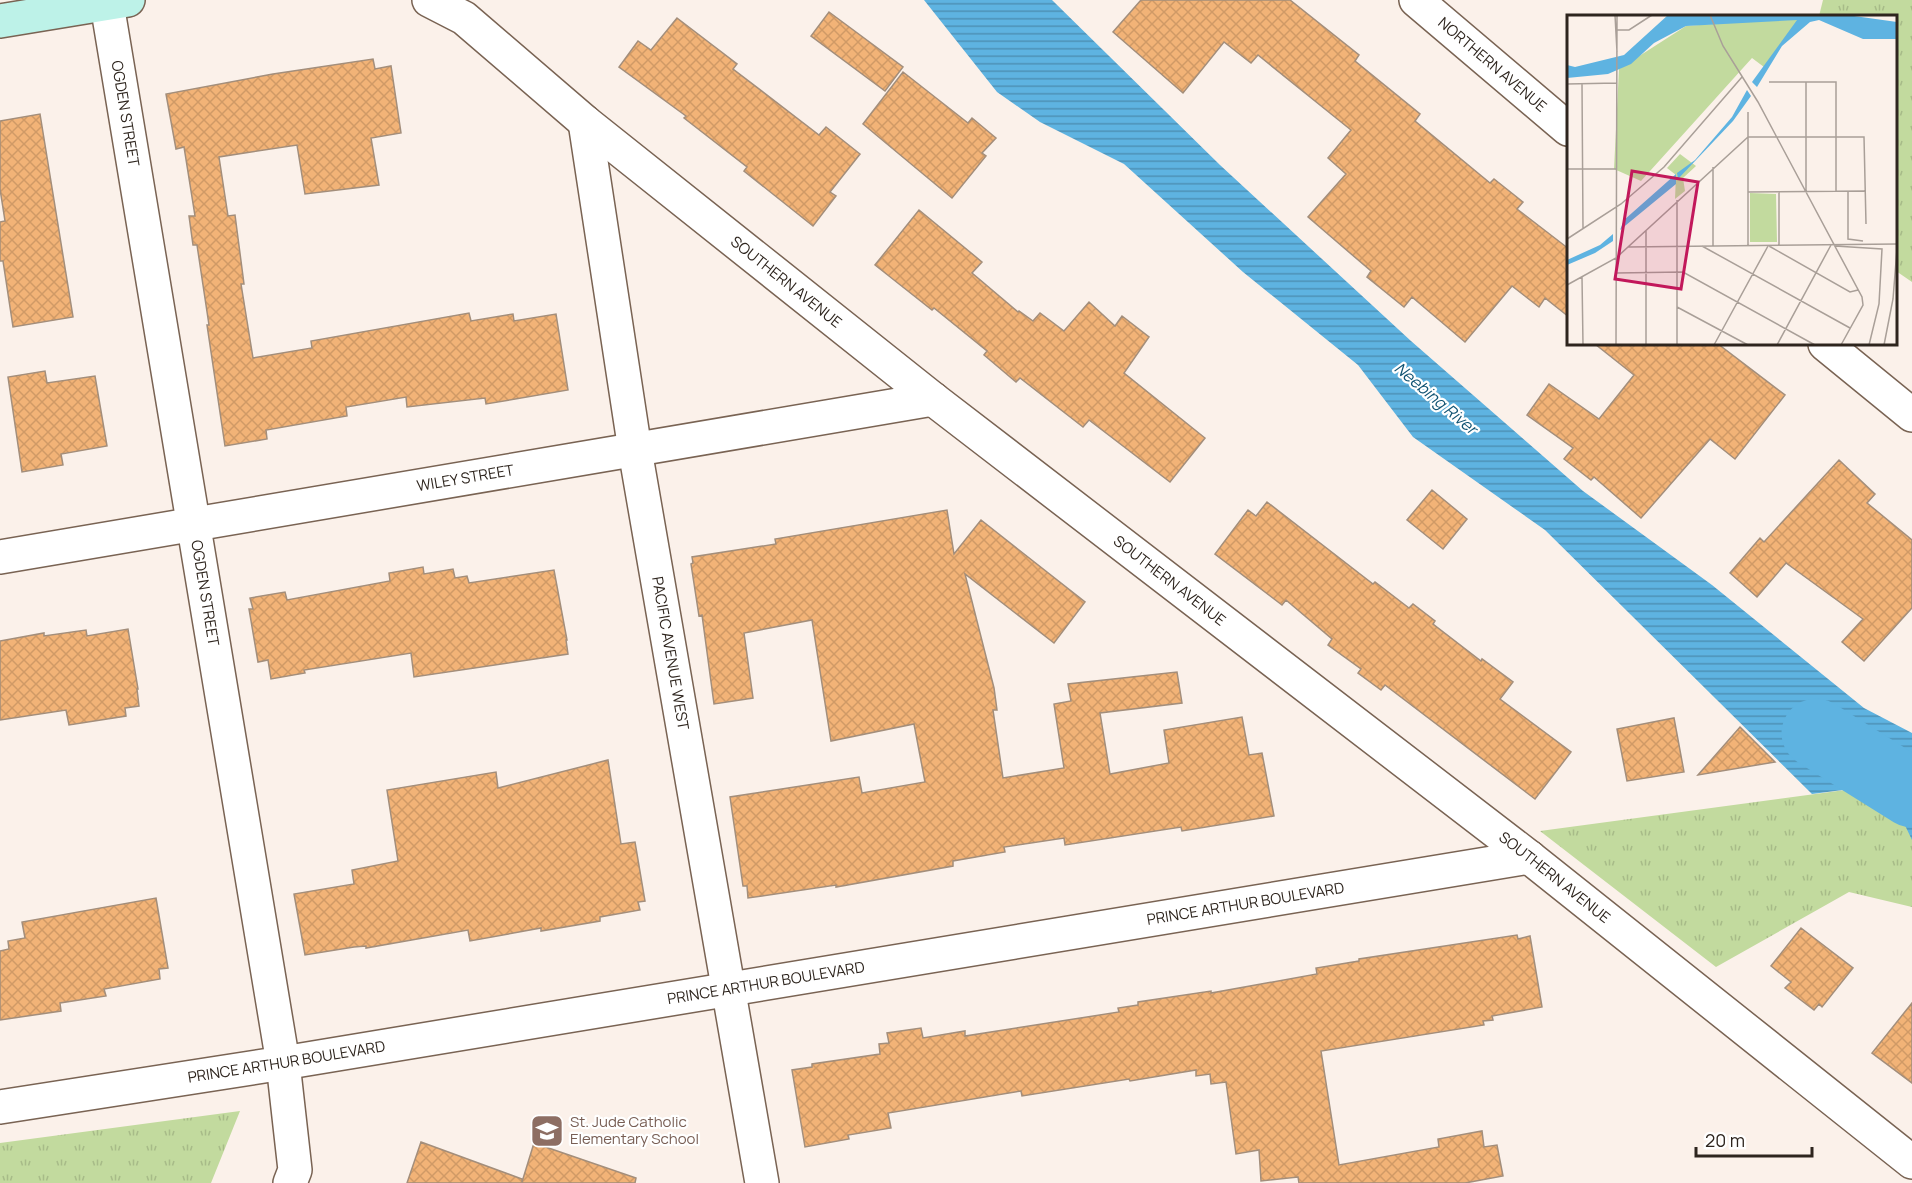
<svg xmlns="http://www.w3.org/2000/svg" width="1912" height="1183" font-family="Manrope,sans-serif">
  <defs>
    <pattern id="park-tufts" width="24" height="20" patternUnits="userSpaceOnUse" patternTransform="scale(1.5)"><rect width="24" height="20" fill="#c2da9e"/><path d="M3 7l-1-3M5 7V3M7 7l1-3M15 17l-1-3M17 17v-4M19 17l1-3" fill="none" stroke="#a7bb88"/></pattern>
    <pattern id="water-rules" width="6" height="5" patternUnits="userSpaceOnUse" patternTransform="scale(1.5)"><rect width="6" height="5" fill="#5eb3e1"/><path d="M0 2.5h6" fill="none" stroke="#4e91b6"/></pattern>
    <pattern id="building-cross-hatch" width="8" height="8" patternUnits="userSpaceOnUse" patternTransform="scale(1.5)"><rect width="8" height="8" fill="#f2b377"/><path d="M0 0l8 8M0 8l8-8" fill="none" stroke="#d09a66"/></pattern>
  </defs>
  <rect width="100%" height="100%" fill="#fbf1ea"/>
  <path fill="url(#park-tufts)" d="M 1823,0 L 1912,0 L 1912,282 L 1896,271 L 1896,16 L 1819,16 Z
    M 1912,781 L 1912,907 L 1849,892 L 1716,967 L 1540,831 Z
    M 240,1111 L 211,1183 L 0,1183 L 0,1143 Z"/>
  <path fill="url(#water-rules)" d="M 924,0 L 1052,0 L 1220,165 L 1411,341 L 1583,491 L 1712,585 L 1864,708 L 1912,733 L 1912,781 L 1812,794 L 1545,530 L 1413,437 L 1358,365 L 1243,272 L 1124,164 L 1040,122 L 997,92 Z
    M 1912,814 L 1912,840 L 1901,817 Z"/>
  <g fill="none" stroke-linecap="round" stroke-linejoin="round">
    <path stroke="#5eb3e1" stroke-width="69" d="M 1816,733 L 1912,793"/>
  </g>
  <path fill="url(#building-cross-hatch)" stroke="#a38e7b" stroke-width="1.5" d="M 1141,0 L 1290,0 L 1359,55 L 1355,61 L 1420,114 L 1415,121 L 1490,183 L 1494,179 L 1523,202 L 1517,209 L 1569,249 L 1569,317 L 1545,298 L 1539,307 L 1512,286 L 1465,342 L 1412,297 L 1404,307 L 1367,277 L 1371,271 L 1308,217 L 1346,174 L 1328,158 L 1351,130 L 1258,55 L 1251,63 L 1224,42 L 1183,93 L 1113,32 Z
    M 829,12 L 903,67 L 885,91 L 811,36 Z
    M 677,18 L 737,64 L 733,69 L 819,135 L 826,127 L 860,154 L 830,192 L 836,196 L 813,226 L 744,171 L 747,167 L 684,118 L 686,116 L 619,67 L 638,41 L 651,50 Z
    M 373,59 L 375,69 L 391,66 L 401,133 L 371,138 L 379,185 L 305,194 L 297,145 L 219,157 L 228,216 L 235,215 L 244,284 L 241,284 L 253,358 L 312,348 L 311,341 L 469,313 L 471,321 L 513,314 L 514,321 L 556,314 L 568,390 L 486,404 L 485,398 L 407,407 L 406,397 L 346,407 L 347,416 L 266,430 L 267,439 L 225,446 L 207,325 L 209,325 L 197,245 L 193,245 L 189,216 L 195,216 L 184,147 L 176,149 L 166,94 L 273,74 Z
    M 903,72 L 968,123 L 972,118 L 996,138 L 982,153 L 986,156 L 952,198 L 863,124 Z
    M 40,114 L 73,317 L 13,327 L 3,261 L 0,261 L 0,222 L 5,221 L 0,189 L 0,121 Z
    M 919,210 L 982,262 L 972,273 L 1018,312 L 1019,311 L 1033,321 L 1040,313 L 1064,331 L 1089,302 L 1115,326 L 1122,316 L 1149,337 L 1124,373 L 1205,438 L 1170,482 L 1089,420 L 1083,427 L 1020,378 L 1016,382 L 984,355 L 987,351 L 934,308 L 932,310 L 875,265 Z
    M 1595,344 L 1718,344 L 1785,395 L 1735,459 L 1710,439 L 1641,518 L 1594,477 L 1591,480 L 1564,459 L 1573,448 L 1527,415 L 1549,384 L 1599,419 L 1634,375 Z
    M 45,371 L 47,383 L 95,376 L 107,446 L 61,454 L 63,465 L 22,472 L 8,377 Z
    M 1839,460 L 1875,494 L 1867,503 L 1912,540 L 1912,608 L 1864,661 L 1842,642 L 1863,619 L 1786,563 L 1757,597 L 1730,573 L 1760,538 L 1764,542 Z
    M 1432,490 L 1467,519 L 1443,549 L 1407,520 Z
    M 1267,502 L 1373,584 L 1375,582 L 1409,608 L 1413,604 L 1435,621 L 1433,624 L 1481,661 L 1482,659 L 1513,682 L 1500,699 L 1571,752 L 1535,799 L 1385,685 L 1381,690 L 1358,673 L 1361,669 L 1328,645 L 1332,639 L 1286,600 L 1282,605 L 1215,554 L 1248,510 L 1256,516 Z
    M 947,510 L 954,554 L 981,520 L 1085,602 L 1054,643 L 965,574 L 994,688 L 997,710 L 993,710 L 1003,778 L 1064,768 L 1054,704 L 1071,701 L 1068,684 L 1177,672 L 1182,703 L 1100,713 L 1110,774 L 1169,763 L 1164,730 L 1242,717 L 1249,755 L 1262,753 L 1274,816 L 1182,831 L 1181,827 L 1065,845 L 1064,838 L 1004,847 L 1005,852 L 953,861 L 953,866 L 836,887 L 836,885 L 748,898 L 747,886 L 743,886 L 730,797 L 859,777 L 862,793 L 925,782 L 914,724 L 831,741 L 812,620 L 744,633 L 753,698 L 714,704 L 702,615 L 699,616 L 691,564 L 693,563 L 692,557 L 776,544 L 775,539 Z
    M 423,567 L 424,574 L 453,569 L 455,578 L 467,576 L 469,583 L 554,570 L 567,640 L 566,640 L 568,654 L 414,677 L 411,653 L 304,670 L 305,673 L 271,679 L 268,660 L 258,662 L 249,609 L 253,609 L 250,598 L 285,592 L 287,600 L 390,581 L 389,573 Z
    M 128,629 L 138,689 L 137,689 L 139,706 L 125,708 L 126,716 L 69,725 L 66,710 L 0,720 L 0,641 L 44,633 L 44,636 L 86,630 L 87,636 Z
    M 1674,718 L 1684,772 L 1627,781 L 1617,729 Z
    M 1740,727 L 1775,762 L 1698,775 Z
    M 608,760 L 621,844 L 635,842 L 645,901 L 638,902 L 640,910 L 600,917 L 600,921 L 541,931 L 541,928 L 470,941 L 468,930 L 366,948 L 366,946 L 354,947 L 305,955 L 294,894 L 354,884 L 352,870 L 398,861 L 387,790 L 496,772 L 498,788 Z
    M 156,898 L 168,968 L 159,969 L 160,979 L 104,989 L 106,996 L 60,1003 L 61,1011 L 0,1020 L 0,951 L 9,949 L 8,941 L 25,938 L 22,922 Z
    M 1801,928 L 1853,968 L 1822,1007 L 1819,1004 L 1814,1010 L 1785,988 L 1791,982 L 1771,966 Z
    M 1517,935 L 1518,939 L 1530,936 L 1542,1007 L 1492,1016 L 1493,1020 L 1483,1021 L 1484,1025 L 1321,1051 L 1339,1165 L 1439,1147 L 1438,1139 L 1482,1131 L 1484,1147 L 1497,1145 L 1503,1176 L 1465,1183 L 1299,1183 L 1298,1177 L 1261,1181 L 1259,1150 L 1236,1154 L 1226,1082 L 1211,1084 L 1210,1074 L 1196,1076 L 1196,1070 L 1130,1081 L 1129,1079 L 1022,1096 L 1021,1091 L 888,1113 L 891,1128 L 848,1135 L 849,1139 L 805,1147 L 792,1070 L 812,1067 L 812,1064 L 880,1054 L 879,1044 L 889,1043 L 887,1033 L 921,1028 L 923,1038 L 965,1031 L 965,1036 L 1119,1012 L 1118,1008 L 1138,1005 L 1138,1002 L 1211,991 L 1211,993 L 1317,974 L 1316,968 L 1359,961 L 1359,959 Z
    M 1912,1003 L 1912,1083 L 1872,1053 Z
    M 421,1142 L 522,1179 L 522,1182 L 534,1143 L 636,1178 L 635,1183 L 407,1183 Z"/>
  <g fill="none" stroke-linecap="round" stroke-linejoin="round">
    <g stroke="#796353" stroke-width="36">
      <g id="minor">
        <path id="s1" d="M 429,0 L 464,18 L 585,122 L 933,399 L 1529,857 L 1912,1162"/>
        <path id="s2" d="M 1416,0 L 1568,129"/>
        <path id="s3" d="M 107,4 L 283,1063 L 295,1170 L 290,1183"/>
        <path id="s4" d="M 585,122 L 635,450 L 762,1183"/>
        <path d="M 1825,344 L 1912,415"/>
        <path id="s5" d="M 0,557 L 933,399"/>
        <path id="s6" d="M 0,1107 L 283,1063 L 1529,857"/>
      </g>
    </g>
    <g stroke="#796353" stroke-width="36">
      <path id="secondary" d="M 0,21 L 128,0"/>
    </g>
    <use href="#minor" stroke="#fff" stroke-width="33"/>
    <use href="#secondary" stroke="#bdf2e8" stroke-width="33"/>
  </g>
  <defs>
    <g id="school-square" transform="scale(1.725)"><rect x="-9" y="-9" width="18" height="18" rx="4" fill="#8d6e63" stroke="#fff"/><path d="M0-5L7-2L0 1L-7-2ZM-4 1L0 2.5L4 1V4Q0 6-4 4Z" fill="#fff"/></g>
  </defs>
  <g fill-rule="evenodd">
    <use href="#school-square" x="547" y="1131"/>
  </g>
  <g text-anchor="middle" stroke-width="4.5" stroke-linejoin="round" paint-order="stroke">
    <g font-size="15" fill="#2e251e" stroke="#fff">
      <text dy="5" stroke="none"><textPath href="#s2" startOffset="100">NORTHERN AVENUE</textPath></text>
      <text dy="5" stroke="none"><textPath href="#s3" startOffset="111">OGDEN STREET</textPath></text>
      <text dy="5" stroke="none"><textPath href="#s1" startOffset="456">SOUTHERN AVENUE</textPath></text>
      <text dy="5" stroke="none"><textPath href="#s5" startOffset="472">WILEY STREET</textPath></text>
      <text dy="5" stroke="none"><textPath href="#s1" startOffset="942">SOUTHERN AVENUE</textPath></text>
      <text dy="5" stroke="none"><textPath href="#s3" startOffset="597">OGDEN STREET</textPath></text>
      <text dy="5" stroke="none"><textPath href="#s4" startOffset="538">PACIFIC AVENUE WEST</textPath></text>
      <text dy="5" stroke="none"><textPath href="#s1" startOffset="1428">SOUTHERN AVENUE</textPath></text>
      <text dy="5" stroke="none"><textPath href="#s6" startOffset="1262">PRINCE ARTHUR BOULEVARD</textPath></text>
      <text dy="5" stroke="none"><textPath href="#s6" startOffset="776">PRINCE ARTHUR BOULEVARD</textPath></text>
      <text dy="5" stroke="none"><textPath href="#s6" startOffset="290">PRINCE ARTHUR BOULEVARD</textPath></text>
    </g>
    <g font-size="15" fill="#785e54" stroke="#fff" text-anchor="start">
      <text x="570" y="1127">St. Jude Catholic<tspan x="570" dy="17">Elementary School</tspan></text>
    </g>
    <g font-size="16" font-style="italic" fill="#105373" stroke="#fff">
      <text transform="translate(1436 398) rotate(40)" y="6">Neebing River</text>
    </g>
  </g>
  <g transform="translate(1567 15)">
    <rect width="330" height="330" fill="#fbf1ea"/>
    <path d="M 225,3 L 231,5 L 197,52 L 185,43 L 74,166 L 47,154 L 52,54 L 119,11 ZM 113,139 L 129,151 L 116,163 L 118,176 L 108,184 L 109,160 L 100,153 ZM 209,179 L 210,227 L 183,227 L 183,178 Z" fill="#c2da9e"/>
    <path d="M 101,0 L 280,0 L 330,7 L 330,24 L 296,24 L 252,5 L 243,7 L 215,31 L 190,72 L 185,67 L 230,5 L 119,11 L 87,28 L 64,49 L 41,59 L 0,63 L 0,50 L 8,52 L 57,40 ZM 180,75 L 184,81 L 166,106 L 111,164 L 110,158 L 128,145 L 165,102 ZM 109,159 L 109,169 L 53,215 L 57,205 ZM 46,219 L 46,226 L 28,238 L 0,250 L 0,245 L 33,230 Z" fill="#5eb3e1"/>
    <path fill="none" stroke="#a99f98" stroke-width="1.5" d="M 48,0 L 50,37M 143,0 L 156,31 L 191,87 L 295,282 L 296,290 L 274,330M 50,15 L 62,15 L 85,0M 202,67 L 269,67 L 269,176M 239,67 L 239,176M 0,69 L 50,68M 15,69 L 16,214M 181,97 L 181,231M 146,152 L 146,231M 0,154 L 49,154M 281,176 L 281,224 L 296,226M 181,177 L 299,176M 212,177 L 212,230M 110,185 L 110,330M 79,215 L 79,330M 0,224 L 54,189 L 97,152 L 175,62M 135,231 L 283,313M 202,231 L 283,277 L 291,275M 268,231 L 315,234 L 312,289 L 302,330M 61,232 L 330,229M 49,258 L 116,257 L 248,330M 15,262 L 16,330M 0,270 L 49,243 L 181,122 L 297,122 L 299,209M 110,292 L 181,330M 0,330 L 115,330M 49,330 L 50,0M 147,330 L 201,231M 210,330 L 264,230M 317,330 L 326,284 L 330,234"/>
    <path fill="#c2185b" fill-opacity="0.15" stroke="#c2185b" stroke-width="3" d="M 65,156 L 131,167 L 114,274 L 48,264 Z"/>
    <rect width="330" height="330" fill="none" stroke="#2e251e" stroke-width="3"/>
  </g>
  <path d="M1696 1147v9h116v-9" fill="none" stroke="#2e251e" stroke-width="3"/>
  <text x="1705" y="1147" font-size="18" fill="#2e251e" stroke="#ffffff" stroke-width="4.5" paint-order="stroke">20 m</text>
</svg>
